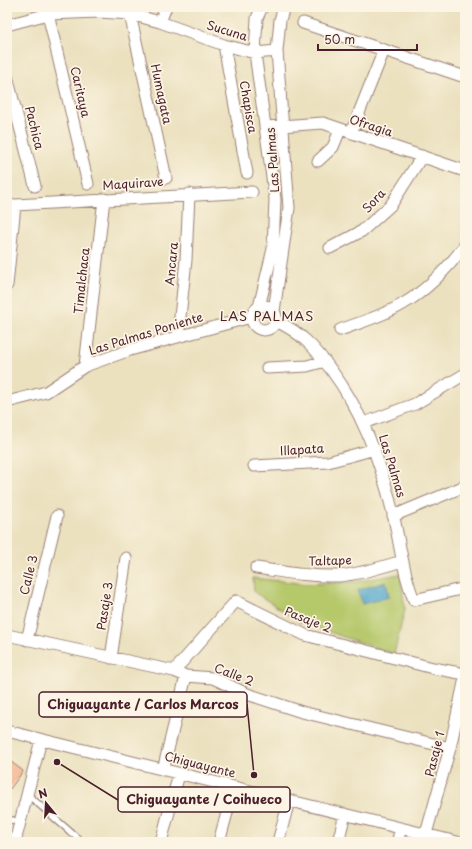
<svg xmlns="http://www.w3.org/2000/svg" width="472" height="849" font-family="'Playpen Sans',sans-serif">
  <rect width="100%" height="100%" fill="#fcf5e5"/>
  <filter id="ink" filterUnits="userSpaceOnUse"><feTurbulence type="fractalNoise" baseFrequency=".025" numOctaves="2"/><feDisplacementMap in="SourceGraphic" scale="8" xChannelSelector="R" yChannelSelector="G"/><feConvolveMatrix kernelMatrix="1 2 1 2 8 2 1 2 1" color-interpolation-filters="sRGB"/></filter>
  <filter id="wash" filterUnits="userSpaceOnUse"><feTurbulence type="fractalNoise" baseFrequency=".012" numOctaves="4" result="noise"/><feDisplacementMap in="SourceGraphic" scale="16" xChannelSelector="R" yChannelSelector="G"/><feGaussianBlur stdDeviation="0.9" result="paint"/><feColorMatrix in="noise" values="0 0 0 0 0 0 0 0 0 0 0 0 0 0 0 0 0 1.4 0 .05"/><feComposite in="paint" operator="in"/></filter>
  <g filter="url(#wash)">
    <rect width="100%" height="100%" fill="#ebe1bf"/>
    <path fill="#b5c86b" stroke="#80744b" d="M 400,574 L 405,609 L 394,654 L 300,622 L 254,592 L 253,578 L 307,584 L 353,582 Z"/>
    <path fill="#50a6cc" stroke="#4d627c" d="M 386,582 L 389,597 L 362,604 L 358,590 Z"/>
    <g id="blocks">
      <path fill="#f3ad86" d="M 7,759 L 23,771 L 10,789 L 7,787 Z"/>
    </g>
  </g>
  <g filter="url(#ink)">
    <use href="#blocks" fill-opacity="0" stroke="#9a8075" stroke-width="1"/>
    <g fill="none" stroke-linecap="round" stroke-linejoin="round">
      <g stroke="#9a8075" stroke-width="8">
        <path id="service" d="M 27,794 L 82,842
          M 7,819 L 20,822"/>
      </g>
      <g stroke="#9a8075" stroke-width="13">
        <path id="minor" d="M 45,8 L 48,14 L 88,184
          M 130,14 L 166,178
          M 160,22 L 166,7
          M 303,23 L 465,77
          M 7,25 L 48,14 L 99,12 L 130,14 L 160,22 L 224,45 L 255,53 L 277,51
          M 224,45 L 247,173
          M 7,76 L 35,186
          M 266,127 L 323,123 L 465,171
          M 351,133 L 384,50
          M 318,161 L 333,147 L 340,130
          M 330,248 L 362,231 L 391,205 L 422,156
          M 7,285 L 15,205 L 252,192
          M252 318a12 12 0 1 1 24 0a12 12 0 1 1-24 0Z
          M 259,307 L 273,249 L 275,199 L 255,53 L 257,18 L 262,7
          M 274,311 L 289,208 L 277,51 L 280,20 L 284,7
          M 276,321 C 302,333 315,348 332,371 C 364,414 382,465 394,518 C 400,545 403,573 414,600 L 465,588
          M 340,330 C 361,322 383,316 403,304 C 427,290 448,268 465,245
          M 178,336 L 186,260 L 189,194
          M 85,366 L 104,199
          M 267,368 L 307,366 L 325,361
          M 7,402 L 46,392 L 85,366 L 130,350 L 251,317
          M 364,423 L 415,404 L 465,374
          M 254,466 L 328,462 L 375,449
          M 393,516 L 465,486
          M 256,568 C 284,572 311,577 339,576 C 361,574 382,567 402,561
          M 7,635 L 174,671 L 186,676 L 213,678 L 247,694 L 302,712 L 450,748
          M 27,640 L 57,516
          M 111,658 L 126,558
          M 174,671 L 236,601 L 305,635 L 433,668 L 465,674
          M 7,731 L 457,842
          M 163,770 L 186,676
          M 426,834 L 450,748 L 465,678
          M 15,842 L 41,740
          M 161,842 L 179,774
          M 219,842 L 234,787
          M 278,842 L 289,801
          M 338,842 L 345,814
          M 398,842 L 400,828"/>
      </g>
      <use href="#service" stroke="#fff" stroke-width="5.5"/>
      <use href="#minor" stroke="#fff" stroke-width="11"/>
    </g>
  </g>
  <g text-anchor="middle" stroke-width="3.5" stroke-linejoin="round" paint-order="stroke">
    <g font-size="12" fill="#4a1f2b" stroke="#fcf5e5">
      <text transform="translate(227 31) rotate(17)" y="4">Sucuna</text>
      <text transform="translate(80 92) rotate(77)" y="4">Caritaya</text>
      <text transform="translate(161 94) rotate(78)" y="4">Humagata</text>
      <text transform="translate(248 107) rotate(80)" y="4">Chapisca</text>
      <text transform="translate(371 126) rotate(18)" y="4">Ofragia</text>
      <text transform="translate(34 128) rotate(76)" y="4">Pachica</text>
      <text transform="translate(273 160) rotate(-94)" y="4">Las Palmas</text>
      <text transform="translate(133 184) rotate(-4)" y="4">Maquirave</text>
      <text transform="translate(374 201) rotate(-47)" y="4">Sora</text>
      <text transform="translate(172 264) rotate(-85)" y="4">Ancara</text>
      <text transform="translate(82 281) rotate(-84)" y="4">Timalchaca</text>
      <text transform="translate(146 334) rotate(-17)" y="4">Las Palmas Poniente</text>
      <text transform="translate(302 450) rotate(-4)" y="4">Illapata</text>
      <text transform="translate(392 466) rotate(73)" y="4">Las Palmas</text>
      <text transform="translate(330 561) rotate(-2)" y="4">Taltape</text>
      <text transform="translate(29 575) rotate(-76)" y="4">Calle 3</text>
      <text transform="translate(105 606) rotate(-81)" y="4">Pasaje 3</text>
      <text transform="translate(308 620) rotate(22)" y="4">Pasaje 2</text>
      <text transform="translate(234 675) rotate(21)" y="4">Calle 2</text>
      <text transform="translate(435 754) rotate(-76)" y="4">Pasaje 1</text>
      <text transform="translate(200 765) rotate(14)" y="4">Chiguayante</text>
    </g>
    <g font-size="13" letter-spacing="1" fill="#4a1f2b" stroke="#fcf5e5">
      <text x="267" y="321">LAS PALMAS</text>
    </g>
  </g>
  <path fill="none" stroke="#4a1f2b" stroke-width="1.5" d="M254 775L247 704M57 762L118 800"/>
  <g fill="#4a1f2b" stroke="#fcf5e5" stroke-width="1.5">
    <circle cx="254" cy="775" r="4"/>
    <circle cx="57" cy="762" r="4"/>
  </g>
  <g fill="#fcf5e5" stroke="#4a1f2b" stroke-width="1.5">
    <rect x="39" y="692" width="208" height="25" rx="4"/>
    <rect x="118" y="787" width="172" height="25" rx="4"/>
  </g>
  <g font-size="13" text-anchor="middle" font-weight="bold" fill="#4a1f2b">
    <text x="143" y="709">Chiguayante / Carlos Marcos</text>
    <text x="204" y="804">Chiguayante / Coihueco</text>
  </g>
  <rect width="472" height="849" fill="none" stroke="#fcf5e5" stroke-width="24"/>
  <g transform="translate(46 803) rotate(342)" stroke="#fcf5e5" stroke-width="3" paint-order="stroke">
  <path d="M0-3L7 15L0 10L-7 15Z" fill="#4a1f2b"/>
  <text y="-6" font-size="11" font-weight="bold" text-anchor="middle" fill="#4a1f2b">N</text>
  </g>
  <path d="M318 44v6h99v-6" fill="none" stroke="#4a1f2b" stroke-width="2"/>
  <text x="324" y="44" font-size="12" fill="#4a1f2b" stroke="#fcf5e5" stroke-width="3" paint-order="stroke">50 m</text>
</svg>
